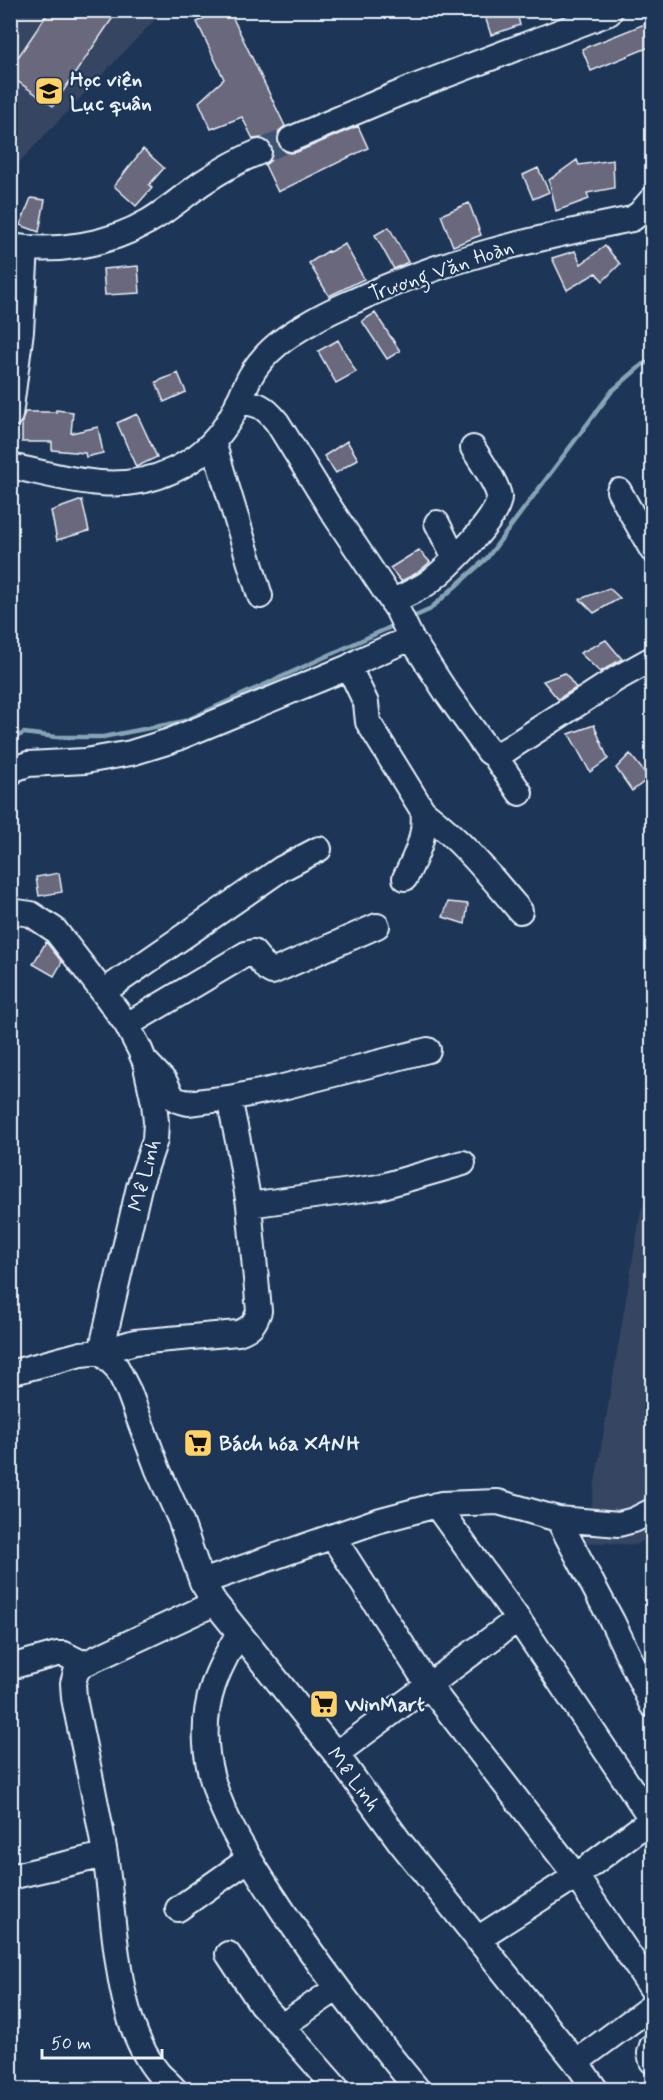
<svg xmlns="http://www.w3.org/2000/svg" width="663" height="2100" font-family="Mynerve,sans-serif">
  <rect width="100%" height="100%" fill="#1d3557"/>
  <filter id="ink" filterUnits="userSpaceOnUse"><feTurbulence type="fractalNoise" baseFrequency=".0167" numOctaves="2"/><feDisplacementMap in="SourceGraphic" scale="12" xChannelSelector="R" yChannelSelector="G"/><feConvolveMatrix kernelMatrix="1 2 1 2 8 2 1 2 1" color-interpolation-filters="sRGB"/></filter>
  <g filter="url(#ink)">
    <path fill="#344462" d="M 11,11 L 163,11 L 11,171 Z
      M 652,1188 L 652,1534 L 637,1545 L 585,1542 L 641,1210 Z"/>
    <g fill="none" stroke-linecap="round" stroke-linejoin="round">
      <path stroke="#86a4b5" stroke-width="4.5" d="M 411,618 L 429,610 L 487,558 L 612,391 L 643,364 L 652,362
        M 10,740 L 24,733 L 56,737 L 103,737 L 185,721 L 397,624"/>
    </g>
    <path fill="#6a687b" stroke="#e8f1f8" stroke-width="1.5" d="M 50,10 L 118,10 L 53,106 L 10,76 L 10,69 Z
      M 220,10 L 229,10 L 285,126 L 279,131 L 277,137 L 278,144 L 282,150 L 289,153 L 297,152 L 358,126 L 368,148 L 278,192 L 265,165 L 271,160 L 273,154 L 272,146 L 267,140 L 261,138 L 253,139 L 242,117 L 211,129 L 199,102 L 224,79 L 197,22 Z
      M 483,10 L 516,10 L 520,25 L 491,35 Z
      M 652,21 L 652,46 L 591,71 L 582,49 Z
      M 143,149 L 164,168 L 149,185 L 152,188 L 136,206 L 114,186 Z
      M 577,160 L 579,165 L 613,160 L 614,188 L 587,193 L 589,199 L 556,211 L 549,180 Z
      M 538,168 L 549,192 L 533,199 L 523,175 Z
      M 31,198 L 45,200 L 39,232 L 20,225 Z
      M 469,203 L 481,235 L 453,246 L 441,215 Z
      M 389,227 L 408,262 L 394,269 L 375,235 Z
      M 345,244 L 364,279 L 329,296 L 309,263 L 328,251 L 329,252 Z
      M 605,246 L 620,264 L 603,281 L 596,273 L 567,290 L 552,258 L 575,251 L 581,264 Z
      M 138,266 L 140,293 L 105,295 L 103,269 Z
      M 375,313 L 400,351 L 387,359 L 362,321 Z
      M 338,340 L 356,372 L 336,383 L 318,351 Z
      M 178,373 L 186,392 L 164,402 L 156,382 Z
      M 56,410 L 73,412 L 71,433 L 98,427 L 103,453 L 86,457 L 85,453 L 52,450 L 52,442 L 22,442 L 22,421 L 25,412 L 56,412 Z
      M 137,414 L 157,457 L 136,467 L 117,423 Z
      M 347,441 L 358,459 L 336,473 L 324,456 Z
      M 82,500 L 89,531 L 57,540 L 51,511 Z
      M 419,550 L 430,562 L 417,573 L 401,581 L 390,568 Z
      M 609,588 L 620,598 L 594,613 L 580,599 Z
      M 606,640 L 622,659 L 600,672 L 580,653 Z
      M 565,673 L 576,688 L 558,699 L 543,681 Z
      M 594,725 L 608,759 L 590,772 L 569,734 Z
      M 630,754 L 649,778 L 632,791 L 616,768 Z
      M 59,873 L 62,892 L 39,896 L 36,877 Z
      M 448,902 L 468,904 L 465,924 L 443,917 Z
      M 46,942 L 62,962 L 54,976 L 33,964 Z"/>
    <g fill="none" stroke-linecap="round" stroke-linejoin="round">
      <path stroke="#3b516f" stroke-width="24" stroke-dasharray="24 12" stroke-linecap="butt" d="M 259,152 L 291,139"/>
      <g stroke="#e8f1f8" stroke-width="28">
        <path id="minor" d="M 291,139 L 412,88 L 609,13
          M 10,246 C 57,253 108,245 149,221 C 168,210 185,195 202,183 C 220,171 239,160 259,152
          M 238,402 C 258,403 264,406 277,422 L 330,508 L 397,609 L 411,638 L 446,692 L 489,752 L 494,755 L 508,749 L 616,679 L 652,659
          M 10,415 L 21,331 L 26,248
          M 213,442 L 260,596
          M 10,466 C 40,472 70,481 100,483 C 150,487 201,466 228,422 C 237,408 242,392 250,377 C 264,351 288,335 313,321 C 326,313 340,307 354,301 C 443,259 536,238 632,219 L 640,213 L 652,199
          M 619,491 L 652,550
          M 437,523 L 455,559
          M 392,602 C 404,595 418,590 429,582 C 446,569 499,519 499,497 C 498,485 480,460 473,448
          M 494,755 L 520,793
          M 10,774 L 14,769 L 28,764 L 85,761 L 131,753 L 170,741 L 349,667
          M 423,811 C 462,841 488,873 520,911
          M 405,878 C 415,858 427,834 423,811 L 368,722 L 366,703 L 349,667 L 363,659 L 411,638
          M 10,911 L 31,914 L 55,930 L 103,992 L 127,1025 L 140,1050 L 145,1062 L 154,1103 L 156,1122 L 155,1140 L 139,1187 L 101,1352 L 135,1342 L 238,1333 C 250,1329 255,1324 259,1311 L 249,1205 L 238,1141 L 229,1098
          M 103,992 L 281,869 L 319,849
          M 127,1025 L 246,954 L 253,952 L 267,969 L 272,972 L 377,926
          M 147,1063 L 165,1082 L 172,1096 L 177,1100 L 188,1103 L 229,1098 L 279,1088 L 428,1050
          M 249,1205 L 379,1187 L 463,1163
          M 10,1373 L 81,1354 L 101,1352 L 117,1368 L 129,1392 L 158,1470 L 180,1519 L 202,1582 L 215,1603 L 336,1754 L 400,1842 L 576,2062 L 596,2090
          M 436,1505 L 518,1619 L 652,1820
          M 558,1519 L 612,1621 L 652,1705
          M 333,1537 L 428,1685 L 576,1876 L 652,1989
          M 202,1582 L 377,1521 L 441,1504 L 498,1502 L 558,1519 L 619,1524 L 634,1520 L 652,1511
          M 239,1633 C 217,1670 203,1699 206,1744 C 210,1800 243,1850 273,1896 C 317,1964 366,2027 418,2090
          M 10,1667 L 57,1654 L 64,1654 L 84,1664
          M 336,1754 L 518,1619
          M 10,1877 L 105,1855
          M 178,1909 L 249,1859
          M 477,1939 L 576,1876 L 652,1819
          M 228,1954 L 261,2004 L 282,2026
          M 336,1989 L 282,2026 L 338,2090
          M 652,2046 L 650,2053 L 652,2061
          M 576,2062 L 652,2006
          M 175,2090 C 170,2084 164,2079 159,2074 C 113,2020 116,1921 105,1855 C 97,1802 84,1750 74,1698 L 73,1683 L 77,1669 L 84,1664 L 215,1603"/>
      </g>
      <use href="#minor" stroke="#1d3557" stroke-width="24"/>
    </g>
  </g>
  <defs>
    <g id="school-square" transform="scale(1.5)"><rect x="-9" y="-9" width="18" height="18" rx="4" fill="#ffd166" stroke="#1d3557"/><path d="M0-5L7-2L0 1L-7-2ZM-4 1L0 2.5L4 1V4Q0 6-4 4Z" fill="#111"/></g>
    <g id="supermarket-square" transform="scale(1.5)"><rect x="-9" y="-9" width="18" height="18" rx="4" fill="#ffd166" stroke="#1d3557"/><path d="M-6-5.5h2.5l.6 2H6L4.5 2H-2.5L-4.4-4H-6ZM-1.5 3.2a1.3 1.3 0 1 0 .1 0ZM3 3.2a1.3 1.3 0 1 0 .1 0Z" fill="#111"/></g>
  </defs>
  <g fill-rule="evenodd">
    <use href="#school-square" x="49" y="91"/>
    <use href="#supermarket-square" x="198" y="1443"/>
    <use href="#supermarket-square" x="324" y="1704"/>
  </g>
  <g text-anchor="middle" stroke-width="4.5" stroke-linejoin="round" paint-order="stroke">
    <g font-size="21" font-weight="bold" fill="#e8f1f8" stroke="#1d3557" text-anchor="start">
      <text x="70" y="86">Học viện<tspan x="70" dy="24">Lục quân</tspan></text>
      <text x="219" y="1450">Bách hóa XANH</text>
      <text x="345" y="1711">WinMart</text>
    </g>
    <g font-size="21" fill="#e8f1f8" stroke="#1d3557">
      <text transform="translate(441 270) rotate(-19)" y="7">Trương Văn Hoàn</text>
      <text transform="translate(144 1175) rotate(-75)" y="7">Mê Linh</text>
      <text transform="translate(354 1779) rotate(53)" y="7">Mê Linh</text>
    </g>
  </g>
  <rect width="663" height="2100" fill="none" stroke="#1d3557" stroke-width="36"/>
  <rect x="18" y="18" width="627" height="2064" fill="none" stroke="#e8f1f8" stroke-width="2" filter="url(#ink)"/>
  <path d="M42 2049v9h120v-9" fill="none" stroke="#e8f1f8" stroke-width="3"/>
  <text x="51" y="2049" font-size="18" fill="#e8f1f8" stroke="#1d3557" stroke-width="4.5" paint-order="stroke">50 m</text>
</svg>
